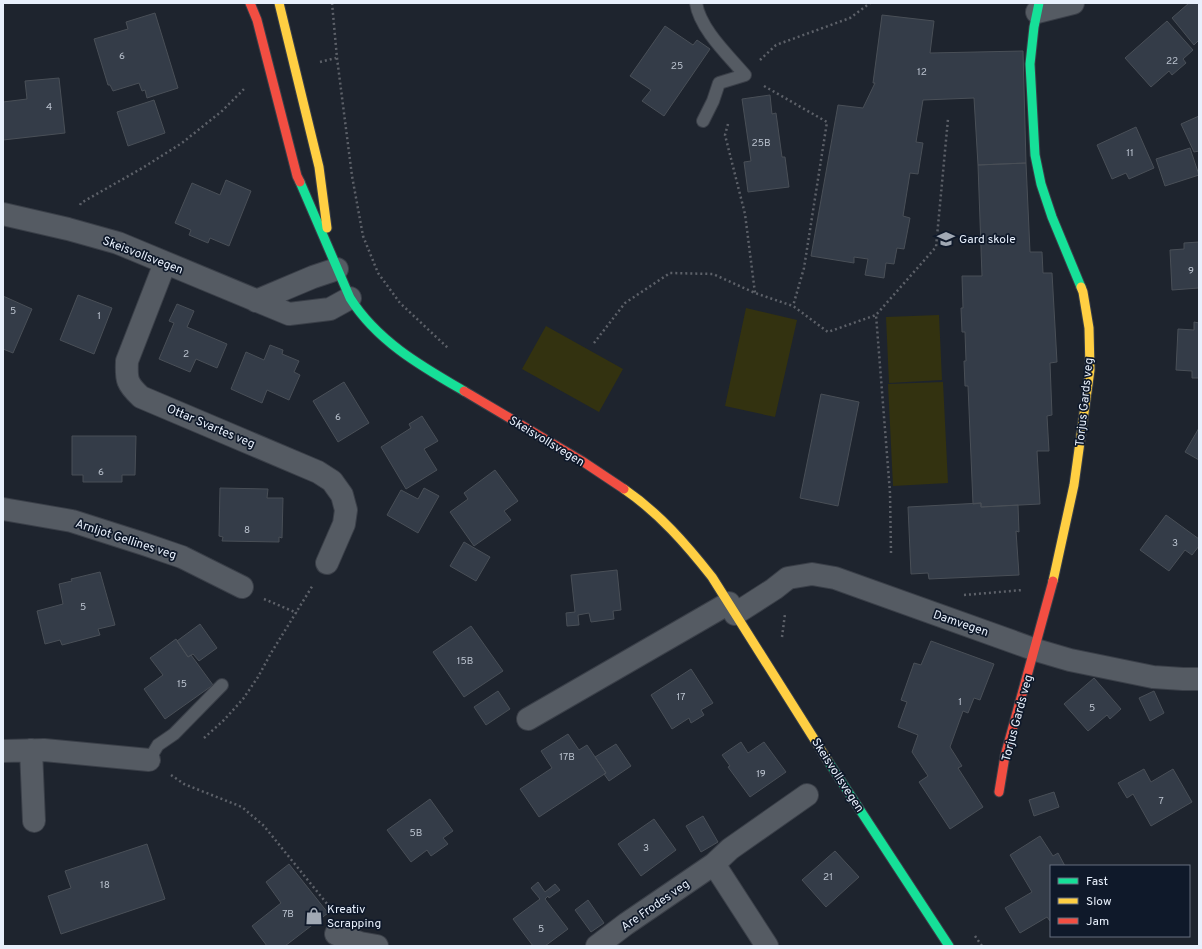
<svg xmlns="http://www.w3.org/2000/svg" width="1202" height="949" font-family="Overpass,sans-serif">
  <rect width="100%" height="100%" fill="#1e242e"/>
  <path fill="#333210" d="M 746,308 L 797,320 L 775,417 L 725,406 Z
    M 939,315 L 942,380 L 889,383 L 886,317 Z
    M 546,326 L 623,369 L 599,412 L 522,369 Z
    M 943,382 L 948,483 L 893,486 L 888,384 Z"/>
  <path fill="#343c48" stroke="#494f57" d="M 1189,3 L 1199,3 L 1199,40 L 1194,45 L 1172,18 Z
    M 155,13 L 178,88 L 147,98 L 145,90 L 142,91 L 139,83 L 113,91 L 110,85 L 108,85 L 94,39 L 128,29 L 126,22 Z
    M 882,15 L 934,21 L 930,53 L 1023,51 L 1026,163 L 978,165 L 974,98 L 923,100 L 916,142 L 923,143 L 918,174 L 910,173 L 903,216 L 910,218 L 904,249 L 897,248 L 894,264 L 886,263 L 884,278 L 865,275 L 868,259 L 854,257 L 854,263 L 811,256 L 838,105 L 863,108 L 875,83 L 873,83 Z
    M 1167,21 L 1193,50 L 1183,59 L 1186,63 L 1172,75 L 1169,71 L 1151,87 L 1125,58 Z
    M 665,26 L 693,45 L 697,40 L 710,49 L 664,116 L 642,101 L 651,90 L 630,76 Z
    M 59,78 L 65,133 L 3,140 L 3,102 L 27,99 L 25,81 Z
    M 770,95 L 772,114 L 776,113 L 782,157 L 785,157 L 789,187 L 748,192 L 744,162 L 751,161 L 742,99 Z
    M 154,100 L 165,133 L 128,146 L 117,112 Z
    M 1199,116 L 1199,151 L 1194,152 L 1181,124 Z
    M 1136,127 L 1154,168 L 1129,179 L 1126,173 L 1112,179 L 1097,145 Z
    M 1190,148 L 1199,175 L 1165,186 L 1156,159 Z
    M 1026,163 L 1030,252 L 1042,252 L 1043,273 L 1052,273 L 1057,362 L 1050,363 L 1052,415 L 1047,416 L 1049,451 L 1037,451 L 1040,504 L 981,507 L 981,503 L 973,504 L 968,386 L 965,386 L 964,361 L 966,361 L 965,332 L 962,332 L 961,308 L 963,308 L 962,276 L 982,276 L 978,165 Z
    M 226,180 L 251,191 L 229,246 L 210,238 L 208,243 L 189,235 L 191,230 L 175,223 L 192,183 L 220,195 Z
    M 1199,242 L 1199,288 L 1172,290 L 1170,250 L 1184,249 L 1184,243 Z
    M 78,295 L 112,308 L 94,354 L 60,340 Z
    M 3,296 L 32,309 L 13,353 L 3,349 Z
    M 177,304 L 194,311 L 187,327 L 227,344 L 217,368 L 196,359 L 190,372 L 159,359 L 174,323 L 169,321 Z
    M 1194,322 L 1199,323 L 1199,378 L 1192,378 L 1192,371 L 1176,370 L 1178,329 L 1194,330 Z
    M 270,345 L 283,350 L 282,354 L 299,361 L 294,372 L 300,375 L 289,400 L 267,390 L 262,403 L 231,389 L 246,352 L 264,360 Z
    M 344,382 L 369,423 L 338,442 L 313,401 Z
    M 821,394 L 859,402 L 838,506 L 800,498 Z
    M 422,416 L 438,441 L 424,449 L 437,470 L 406,489 L 381,447 L 411,428 L 409,424 Z
    M 1199,428 L 1199,460 L 1185,452 Z
    M 72,436 L 136,436 L 135,475 L 122,475 L 122,482 L 83,482 L 83,475 L 72,475 Z
    M 495,470 L 518,501 L 504,511 L 511,520 L 474,546 L 450,512 L 468,499 L 464,493 Z
    M 220,488 L 268,489 L 267,498 L 283,498 L 282,538 L 279,537 L 279,542 L 222,541 L 223,537 L 219,536 Z
    M 424,488 L 439,496 L 418,533 L 387,515 L 401,490 L 418,499 Z
    M 981,503 L 981,507 L 1018,505 L 1019,532 L 1016,531 L 1019,575 L 929,579 L 928,573 L 911,574 L 908,507 Z
    M 1166,515 L 1199,539 L 1199,546 L 1192,555 L 1185,550 L 1169,571 L 1140,550 Z
    M 464,542 L 490,557 L 476,581 L 450,566 Z
    M 617,570 L 621,610 L 613,611 L 614,619 L 591,622 L 589,613 L 578,615 L 579,625 L 567,626 L 566,613 L 575,612 L 571,575 Z
    M 100,572 L 115,625 L 98,629 L 100,635 L 62,645 L 60,640 L 45,644 L 37,611 L 63,604 L 59,584 L 72,581 L 71,579 Z
    M 200,624 L 217,648 L 199,661 L 193,654 L 188,657 L 177,641 Z
    M 471,626 L 503,671 L 464,697 L 433,652 Z
    M 176,639 L 188,657 L 191,655 L 213,685 L 165,719 L 144,689 L 163,675 L 150,658 Z
    M 931,641 L 994,664 L 980,700 L 974,698 L 968,713 L 963,711 L 950,747 L 962,766 L 958,768 L 983,807 L 950,829 L 919,782 L 928,776 L 912,752 L 918,735 L 898,727 L 907,702 L 901,700 L 914,663 L 921,665 Z
    M 691,669 L 713,703 L 701,710 L 704,715 L 691,723 L 689,718 L 672,729 L 651,695 Z
    M 1094,678 L 1121,709 L 1110,719 L 1107,715 L 1088,731 L 1064,704 Z
    M 498,691 L 510,709 L 486,725 L 474,707 Z
    M 1154,691 L 1164,713 L 1150,721 L 1139,698 Z
    M 568,734 L 579,750 L 587,745 L 606,773 L 539,817 L 520,789 L 552,768 L 541,751 Z
    M 741,742 L 748,753 L 764,742 L 786,772 L 750,797 L 728,767 L 730,766 L 722,755 Z
    M 616,744 L 631,766 L 609,781 L 604,774 L 606,773 L 595,757 Z
    M 1144,769 L 1151,782 L 1173,769 L 1192,802 L 1151,826 L 1133,794 L 1127,798 L 1118,783 Z
    M 1054,792 L 1059,807 L 1034,816 L 1029,800 Z
    M 430,799 L 453,831 L 443,838 L 448,844 L 431,856 L 427,850 L 411,862 L 387,830 Z
    M 703,816 L 718,842 L 701,852 L 686,826 Z
    M 654,819 L 676,850 L 641,876 L 618,844 Z
    M 1040,836 L 1053,856 L 1058,853 L 1065,866 L 1051,866 L 1051,920 L 1050,921 L 1047,917 L 1020,933 L 1005,908 L 1032,892 L 1010,855 Z
    M 147,844 L 165,899 L 61,934 L 48,896 L 71,888 L 65,871 Z
    M 835,851 L 859,877 L 826,907 L 802,880 Z
    M 289,864 L 328,913 L 285,946 L 267,946 L 252,926 L 281,903 L 266,882 Z
    M 538,882 L 545,892 L 555,884 L 560,890 L 549,898 L 548,896 L 545,899 L 568,929 L 545,946 L 533,946 L 513,919 L 540,899 L 531,888 Z
    M 588,900 L 604,923 L 591,932 L 575,910 Z"/>
  <g fill="none" stroke-linecap="round" stroke-linejoin="round">
    <g stroke="#3a3f48" stroke-width="14">
      <path id="lane" d="M 696,3 C 700,29 728,55 745,75 L 719,83 L 713,101 L 703,121
        M 149,760 L 158,745 L 174,734 L 222,685"/>
    </g>
    <g stroke="#3a3f48" stroke-width="24">
      <path id="street" d="M 1037,12 L 1073,3
        M 3,214 L 68,229 L 118,243 L 289,314 L 330,309 L 350,298
        M 165,263 L 127,361 C 126,380 127,384 141,397 L 318,472 L 332,481 L 342,495 L 346,510 L 344,524 L 327,563
        M 256,301 L 313,277 L 337,269
        M 3,509 L 72,521 L 144,544 L 182,557 L 242,587
        M 735,614 L 774,589 L 788,578 L 812,574 L 835,578 L 1036,650 L 1070,660 L 1153,677 L 1183,679 L 1199,679
        M 528,719 L 729,603
        M 31,750 L 34,821
        M 3,751 L 44,750 L 149,760
        M 714,864 L 767,946
        M 336,934 L 360,943 L 377,946
        M 597,946 L 626,924 L 714,864 L 730,849 L 807,795"/>
    </g>
    <g stroke="#3a3f48" stroke-width="11">
      <path id="fast" d="M 1039,3 L 1034,27 L 1030,64 L 1035,155 L 1041,184 L 1052,217 L 1081,287
        M 300,182 L 350,298 C 377,341 421,366 464,391
        M 828,761 L 949,946"/>
    </g>
    <g stroke="#3a3f48" stroke-width="11">
      <path id="slow" d="M 279,3 L 319,167 L 327,228
        M 624,489 C 659,513 686,544 712,577 L 828,761
        M 1053,581 L 1074,485 L 1090,370 L 1089,328 L 1083,292 L 1081,287"/>
    </g>
    <g stroke="#3a3f48" stroke-width="11">
      <path id="jam" d="M 250,3 L 257,20 L 297,176 L 300,182
        M 464,391 L 582,461 L 624,489
        M 999,792 L 1005,756 L 1053,581"/>
    </g>
    <path stroke="#5d6169" stroke-width="2.5" stroke-dasharray="2 3" stroke-linecap="butt" d="M 332,3 L 337,58 L 352,176 L 363,236 L 378,273 L 400,303 L 449,349
      M 760,60 L 776,45 L 850,18 L 870,3
      M 320,62 L 336,58
      M 764,86 L 827,122 L 804,268 L 793,306
      M 728,124 L 725,135 L 745,214 L 755,293
      M 80,205 L 81,203 L 144,167 L 182,143 L 222,111 L 246,87
      M 594,343 L 625,303 L 670,273 L 713,274 L 755,293 L 793,306 L 828,332 L 876,315
      M 891,553 L 890,493 L 876,315 L 936,247 L 948,119
      M 964,595 L 1023,590
      M 264,599 L 297,613
      M 782,637 L 785,614
      M 204,738 L 224,720 L 243,699 L 258,677 L 271,653 L 313,585
      M 171,775 L 184,784 L 242,807 L 264,826 L 328,905 L 329,909
      M 975,936 L 982,946"/>
    <use href="#lane" stroke="#555b63" stroke-width="12"/>
    <use href="#street" stroke="#555b63" stroke-width="22"/>
    <use href="#fast" stroke="#16e098" stroke-width="9"/>
    <use href="#slow" stroke="#ffcf43" stroke-width="9"/>
    <use href="#jam" stroke="#f24e42" stroke-width="9"/>
  </g>
  <defs>
    <g id="school-bare" transform="scale(1.38)"><path d="M0-5L7-2L0 1L-7-2ZM-4 1L0 2.5L4 1V4Q0 6-4 4Z" fill="#a1a9b4" stroke="#0f192a" stroke-width="2.5" paint-order="stroke"/></g>
    <g id="shop-bare" transform="scale(1.38)"><path d="M-5-2.5h2.3a2.7 3.5 0 0 1 5.4 0H5L5.5 6h-11ZM-1.5-2.5h3a1.5 2.3 0 0 0-3 0Z" fill="#a1a9b4" stroke="#0f192a" stroke-width="2.5" paint-order="stroke"/></g>
  </defs>
  <g fill-rule="evenodd">
    <use href="#school-bare" x="946" y="239"/>
    <use href="#shop-bare" x="314" y="916"/>
  </g>
  <g text-anchor="middle" stroke-width="3.5" stroke-linejoin="round" paint-order="stroke">
    <g font-size="10" fill="#bbc3cf">
      <text x="122" y="59">6</text>
      <text x="1172" y="64">22</text>
      <text x="677" y="69">25</text>
      <text x="922" y="75">12</text>
      <text x="49" y="110">4</text>
      <text x="761" y="146">25B</text>
      <text x="1130" y="156">11</text>
      <text x="1191" y="274">9</text>
      <text x="13" y="314">5</text>
      <text x="99" y="319">1</text>
      <text x="186" y="357">2</text>
      <text x="338" y="420">6</text>
      <text x="101" y="475">6</text>
      <text x="247" y="533">8</text>
      <text x="1175" y="546">3</text>
      <text x="83" y="610">5</text>
      <text x="465" y="664">15B</text>
      <text x="182" y="687">15</text>
      <text x="681" y="700">17</text>
      <text x="960" y="705">1</text>
      <text x="1092" y="711">5</text>
      <text x="567" y="760">17B</text>
      <text x="761" y="777">19</text>
      <text x="1161" y="804">7</text>
      <text x="416" y="836">5B</text>
      <text x="646" y="851">3</text>
      <text x="828" y="880">21</text>
      <text x="105" y="888">18</text>
      <text x="288" y="917">7B</text>
      <text x="541" y="932">5</text>
    </g>
    <g font-size="12" fill="#e8f0fc" stroke="#0f192a" text-anchor="start">
      <text x="959" y="243">Gard skole</text>
      <text x="327" y="913">Kreativ<tspan x="327" dy="14">Scrapping</tspan></text>
    </g>
    <g font-size="12" fill="#e8f0fc" stroke="#0f192a">
      <text transform="translate(143 255) rotate(21)" y="4">Skeisvollsvegen</text>
      <text transform="translate(1084 402) rotate(-84)" y="4">Torjus Gards veg</text>
      <text transform="translate(211 426) rotate(23)" y="4">Ottar Svartes veg</text>
      <text transform="translate(547 441) rotate(31)" y="4">Skeisvollsvegen</text>
      <text transform="translate(126 539) rotate(18)" y="4">Arnljot Gellines veg</text>
      <text transform="translate(961 623) rotate(19)" y="4">Damvegen</text>
      <text transform="translate(1017 718) rotate(-75)" y="4">Torjus Gards veg</text>
      <text transform="translate(838 775) rotate(57)" y="4">Skeisvollsvegen</text>
      <text transform="translate(655 905) rotate(-35)" y="4">Are Frodes veg</text>
    </g>
  </g>
  <rect width="1202" height="949" fill="none" stroke="#e8f0fc" stroke-width="8"/>
  <rect x="1050" y="865" width="140" height="72" fill="#0f192a" stroke="#666f7e"/>
  <rect x="1058" y="878" width="20" height="6" fill="#16e098" stroke="#666f7e"/>
  <text x="1086" y="885" font-size="12" fill="#e8f0fc">Fast</text>
  <rect x="1058" y="898" width="20" height="6" fill="#ffcf43" stroke="#666f7e"/>
  <text x="1086" y="905" font-size="12" fill="#e8f0fc">Slow</text>
  <rect x="1058" y="918" width="20" height="6" fill="#f24e42" stroke="#666f7e"/>
  <text x="1086" y="925" font-size="12" fill="#e8f0fc">Jam</text>
</svg>
